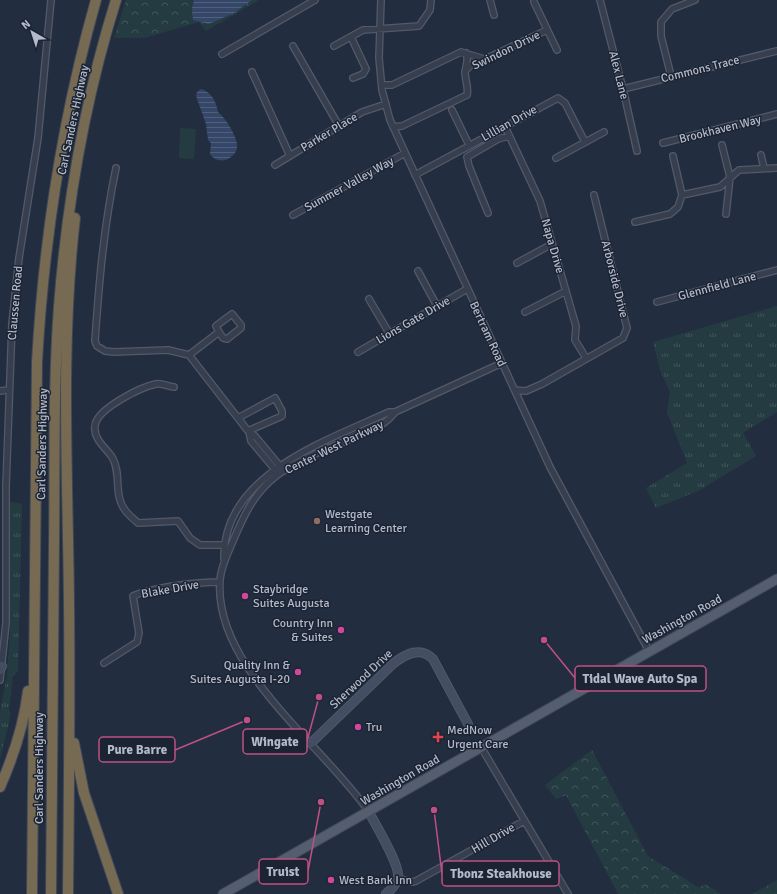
<svg xmlns="http://www.w3.org/2000/svg" width="777" height="894" font-family="Signika,sans-serif">
  <defs>
    <pattern id="grass-tufts" width="24" height="20" patternUnits="userSpaceOnUse"><rect width="24" height="20" fill="#243c41"/><path d="M3 7l-1-3M5 7V3M7 7l1-3M15 17l-1-3M17 17v-4M19 17l1-3" fill="none" stroke="#41565b"/></pattern>
    <pattern id="forest-crowns" width="20" height="18" patternUnits="userSpaceOnUse"><rect width="20" height="18" fill="#243c41"/><path d="M2 6a3 3 0 1 1 6 0M12 15a3 3 0 1 1 6 0" fill="none" stroke="#41565b"/></pattern>
    <pattern id="water-rules" width="6" height="5" patternUnits="userSpaceOnUse"><rect width="6" height="5" fill="#354768"/><path d="M0 2.5h6" fill="none" stroke="#505f7c"/></pattern>
  </defs>
  <rect width="100%" height="100%" fill="#222d40"/>
  <path fill="url(#grass-tufts)" d="M 777,306 L 777,412 L 743,433 L 756,456 L 700,490 L 656,508 L 646,488 L 687,463 L 667,412 L 670,392 L 660,370 L 653,342 Z
    M 10,502 L 22,504 L 18,671 L 13,676 L 9,710 L 11,714 L 0,760 L 0,711 L 7,675 L 10,632 Z"/>
  <path fill="url(#forest-crowns)" d="M 126,0 L 259,0 L 206,31 L 199,22 L 144,38 L 114,38 Z
    M 592,750 L 648,856 L 698,887 L 707,885 L 721,894 L 618,894 L 566,795 L 556,799 L 545,785 Z
    M 777,880 L 777,894 L 752,894 Z"/>
  <path fill="#243c41" d="M 180,128 L 196,129 L 194,159 L 179,158 Z"/>
  <path fill="url(#water-rules)" d="M 194,0 L 252,0 L 234,13 L 209,24 L 193,20 L 192,8 Z
    M 201,89 C 212,92 216,102 218,112 C 225,117 239,139 237,148 C 234,161 217,165 210,154 L 211,143 L 208,140 L 206,124 L 196,96 L 197,92 Z"/>
  <g fill="none" stroke-linecap="round" stroke-linejoin="round">
    <g stroke="#525a6a" stroke-width="8">
      <path id="street" d="M 381,0 L 379,58 L 382,90 L 390,120 L 550,467 L 649,651
        M 490,0 L 494,15
        M 600,0 L 623,89 L 637,151
        M 534,2 L 557,50
        M 351,37 L 366,69 L 363,74 L 353,78
        M 293,46 L 339,126
        M 334,46 L 363,30 L 419,26 L 430,10 L 431,0
        M 222,54 L 315,0
        M 466,70 L 470,66 L 547,30
        M 252,72 L 290,156
        M 671,76 L 661,36 L 661,22 L 672,9 L 695,0
        M 382,85 L 392,85 L 461,52 L 484,59
        M 623,89 L 777,51
        M 452,110 L 469,145
        M 393,127 L 402,126 L 467,95 C 469,87 465,81 465,72 C 466,66 469,59 466,53
        M 507,131 L 540,201 L 576,326 L 575,340 L 586,358
        M 663,143 L 777,114
        M 722,145 L 730,177 L 726,214
        M 761,155 L 764,168
        M 673,156 L 682,195
        M 556,158 L 604,132
        M 275,165 L 362,112 L 386,104
        M 116,168 C 104,225 99,282 95,341 L 97,346 L 105,351 L 114,352 L 168,350 L 189,355 L 248,431 L 255,436 L 284,471
        M 415,175 L 558,98 L 565,103 L 585,142
        M 488,213 L 469,166 L 467,157 L 498,139 L 509,136
        M 293,215 L 405,153
        M 635,222 L 670,214 L 678,207 L 682,195 L 720,187 L 739,170 L 777,168
        M 517,263 L 552,244
        M 418,271 L 437,306
        M 369,299 L 389,333
        M 657,302 L 777,270
        M 525,312 L 566,291
        M 358,352 L 467,289
        M 189,355 L 219,332 L 216,326 L 232,314 L 241,325 L 241,328 L 227,339 L 223,338 L 219,332
        M 174,387 C 168,386 161,383 156,384 C 141,387 96,409 95,426 C 93,439 106,448 112,457 C 122,473 113,495 125,510 C 128,515 134,519 138,523 L 178,521 L 190,538 L 200,545 L 224,545
        M 515,390 L 526,391 L 542,384 L 623,338 L 627,328 L 594,195
        M 0,391 L 8,390
        M 238,418 L 275,398 L 282,411 L 282,416 L 248,431
        M 249,432 L 251,441 L 277,472
        M 224,559 C 222,475 326,441 389,412 L 395,412
        M 104,663 L 137,642 L 139,633 L 133,596 C 153,587 197,582 220,582
        M 0,680 L 6,623 L 6,486 L 12,324 L 19,258 L 38,138 L 51,0
        M 481,747 L 568,894
        M 369,812 C 324,746 213,667 220,580 C 221,566 228,553 233,541 C 244,515 254,493 276,476 C 299,458 331,448 357,436 C 371,430 386,425 395,412 L 502,363
        M 398,878 L 412,882 L 416,881 L 524,821"/>
    </g>
    <g stroke="#525a6a" stroke-width="10">
      <path id="secondary" d="M 0,670 L 2,666
        M 311,743 L 394,663 C 406,654 420,646 433,659 L 468,724
        M 369,812 C 376,826 399,863 398,876 C 397,883 391,890 386,894"/>
    </g>
    <g stroke="#404858" stroke-width="11">
      <path id="primary" d="M 223,894 L 777,579"/>
    </g>
    <g stroke="#3f4757" stroke-width="12">
      <path id="highway" d="M 74,743 L 84,793 L 118,894
        M 0,787 C 14,755 24,725 28,691
        M 32,894 L 37,362 C 44,236 62,120 96,0
        M 51,894 C 52,778 53,662 54,546 C 55,466 53,386 59,306 C 67,203 85,99 116,0
        M 68,894 C 69,798 70,702 69,605 C 68,476 60,347 75,218"/>
    </g>
    <use href="#street" stroke="#373f4f" stroke-width="5.5"/>
    <use href="#secondary" stroke="#444e63" stroke-width="8"/>
    <use href="#primary" stroke="#545e6f" stroke-width="9"/>
    <use href="#highway" stroke="#766a53" stroke-width="10"/>
  </g>
  <circle fill="#8d6e63" stroke="#1c2434" stroke-width="1.5" cx="317" cy="521" r="4"/>
  <g fill="#d1479c" stroke="#1c2434" stroke-width="1.5">
    <circle cx="245" cy="596" r="4"/>
    <circle cx="341" cy="630" r="4"/>
    <circle cx="298" cy="672" r="4"/>
    <circle cx="358" cy="727" r="4"/>
    <circle cx="331" cy="880" r="4"/>
  </g>
  <path fill="#e0444e" stroke="#1c2434" stroke-width="1.5" d="M436 731h4v4h4v4h-4v4h-4v-4h-4v-4h4z"/>
  <g text-anchor="middle" stroke-width="3" stroke-linejoin="round" paint-order="stroke">
    <g font-size="12" fill="#b3baca" stroke="#1c2434">
      <text transform="translate(506 50) rotate(-26)" y="4">Swindon Drive</text>
      <text transform="translate(700 69) rotate(-14)" y="4">Commons Trace</text>
      <text transform="translate(619 75) rotate(76)" y="4">Alex Lane</text>
      <text transform="translate(73 120) rotate(-78)" y="4">Carl Sanders Highway</text>
      <text transform="translate(509 123) rotate(-29)" y="4">Lillian Drive</text>
      <text transform="translate(720 129) rotate(-14)" y="4">Brookhaven Way</text>
      <text transform="translate(329 132) rotate(-31)" y="4">Parker Place</text>
      <text transform="translate(349 184) rotate(-29)" y="4">Summer Valley Way</text>
      <text transform="translate(553 246) rotate(74)" y="4">Napa Drive</text>
      <text transform="translate(615 279) rotate(76)" y="4">Arborside Drive</text>
      <text transform="translate(717 286) rotate(-15)" y="4">Glennfield Lane</text>
      <text transform="translate(15 303) rotate(-85)" y="4">Claussen Road</text>
      <text transform="translate(413 320) rotate(-30)" y="4">Lions Gate Drive</text>
      <text transform="translate(488 334) rotate(65)" y="4">Bertram Road</text>
      <text transform="translate(42 444) rotate(-89)" y="4">Carl Sanders Highway</text>
      <text transform="translate(334 447) rotate(-26)" y="4">Center West Parkway</text>
      <text transform="translate(170 589) rotate(-10)" y="4">Blake Drive</text>
      <text transform="translate(682 619) rotate(-29)" y="4">Washington Road</text>
      <text transform="translate(361 679) rotate(-43)" y="4">Sherwood Drive</text>
      <text transform="translate(39 768) rotate(-90)" y="4">Carl Sanders Highway</text>
      <text transform="translate(400 780) rotate(-30)" y="4">Washington Road</text>
      <text transform="translate(493 838) rotate(-30)" y="4">Hill Drive</text>
    </g>
    <g font-size="12" fill="#b3baca" stroke="#1c2434" text-anchor="start">
      <text x="325" y="518">Westgate<tspan x="325" dy="14">Learning Center</tspan></text>
      <text x="253" y="593">Staybridge<tspan x="253" dy="14">Suites Augusta</tspan></text>
      <text x="333" y="627" text-anchor="end">Country Inn<tspan x="333" dy="14">&amp; Suites</tspan></text>
      <text x="290" y="669" text-anchor="end">Quality Inn &amp;<tspan x="290" dy="14">Suites Augusta I-20</tspan></text>
      <text x="366" y="731">Tru</text>
      <text x="447" y="734">MedNow<tspan x="447" dy="14">Urgent Care</tspan></text>
      <text x="339" y="884">West Bank Inn</text>
    </g>
  </g>
  <path fill="none" stroke="#bd5182" stroke-width="1.5" d="M544 640L575 678M319 697L307 741M247 720L175 750M321 802L308 871M434 810L442 874"/>
  <g fill="#bd5182" stroke="#1c2434" stroke-width="1.5">
    <circle cx="544" cy="640" r="4"/>
    <circle cx="319" cy="697" r="4"/>
    <circle cx="247" cy="720" r="4"/>
    <circle cx="321" cy="802" r="4"/>
    <circle cx="434" cy="810" r="4"/>
  </g>
  <g fill="#1c2434" stroke="#bd5182" stroke-width="1.5">
    <rect x="575" y="666" width="131" height="25" rx="4"/>
    <rect x="243" y="729" width="64" height="25" rx="4"/>
    <rect x="99" y="737" width="76" height="25" rx="4"/>
    <rect x="259" y="859" width="49" height="25" rx="4"/>
    <rect x="442" y="861" width="117" height="25" rx="4"/>
  </g>
  <g font-size="13" text-anchor="middle" font-weight="bold" fill="#b3baca">
    <text x="640" y="683">Tidal Wave Auto Spa</text>
    <text x="275" y="746">Wingate</text>
    <text x="137" y="754">Pure Barre</text>
    <text x="283" y="876">Truist</text>
    <text x="501" y="878">Tbonz Steakhouse</text>
  </g>
  <g transform="translate(32 32) rotate(321)" stroke="#1c2434" stroke-width="3" paint-order="stroke">
  <path d="M0-3L7 15L0 10L-7 15Z" fill="#b3baca"/>
  <text y="-6" font-size="11" font-weight="bold" text-anchor="middle" fill="#b3baca">N</text>
  </g>
</svg>
